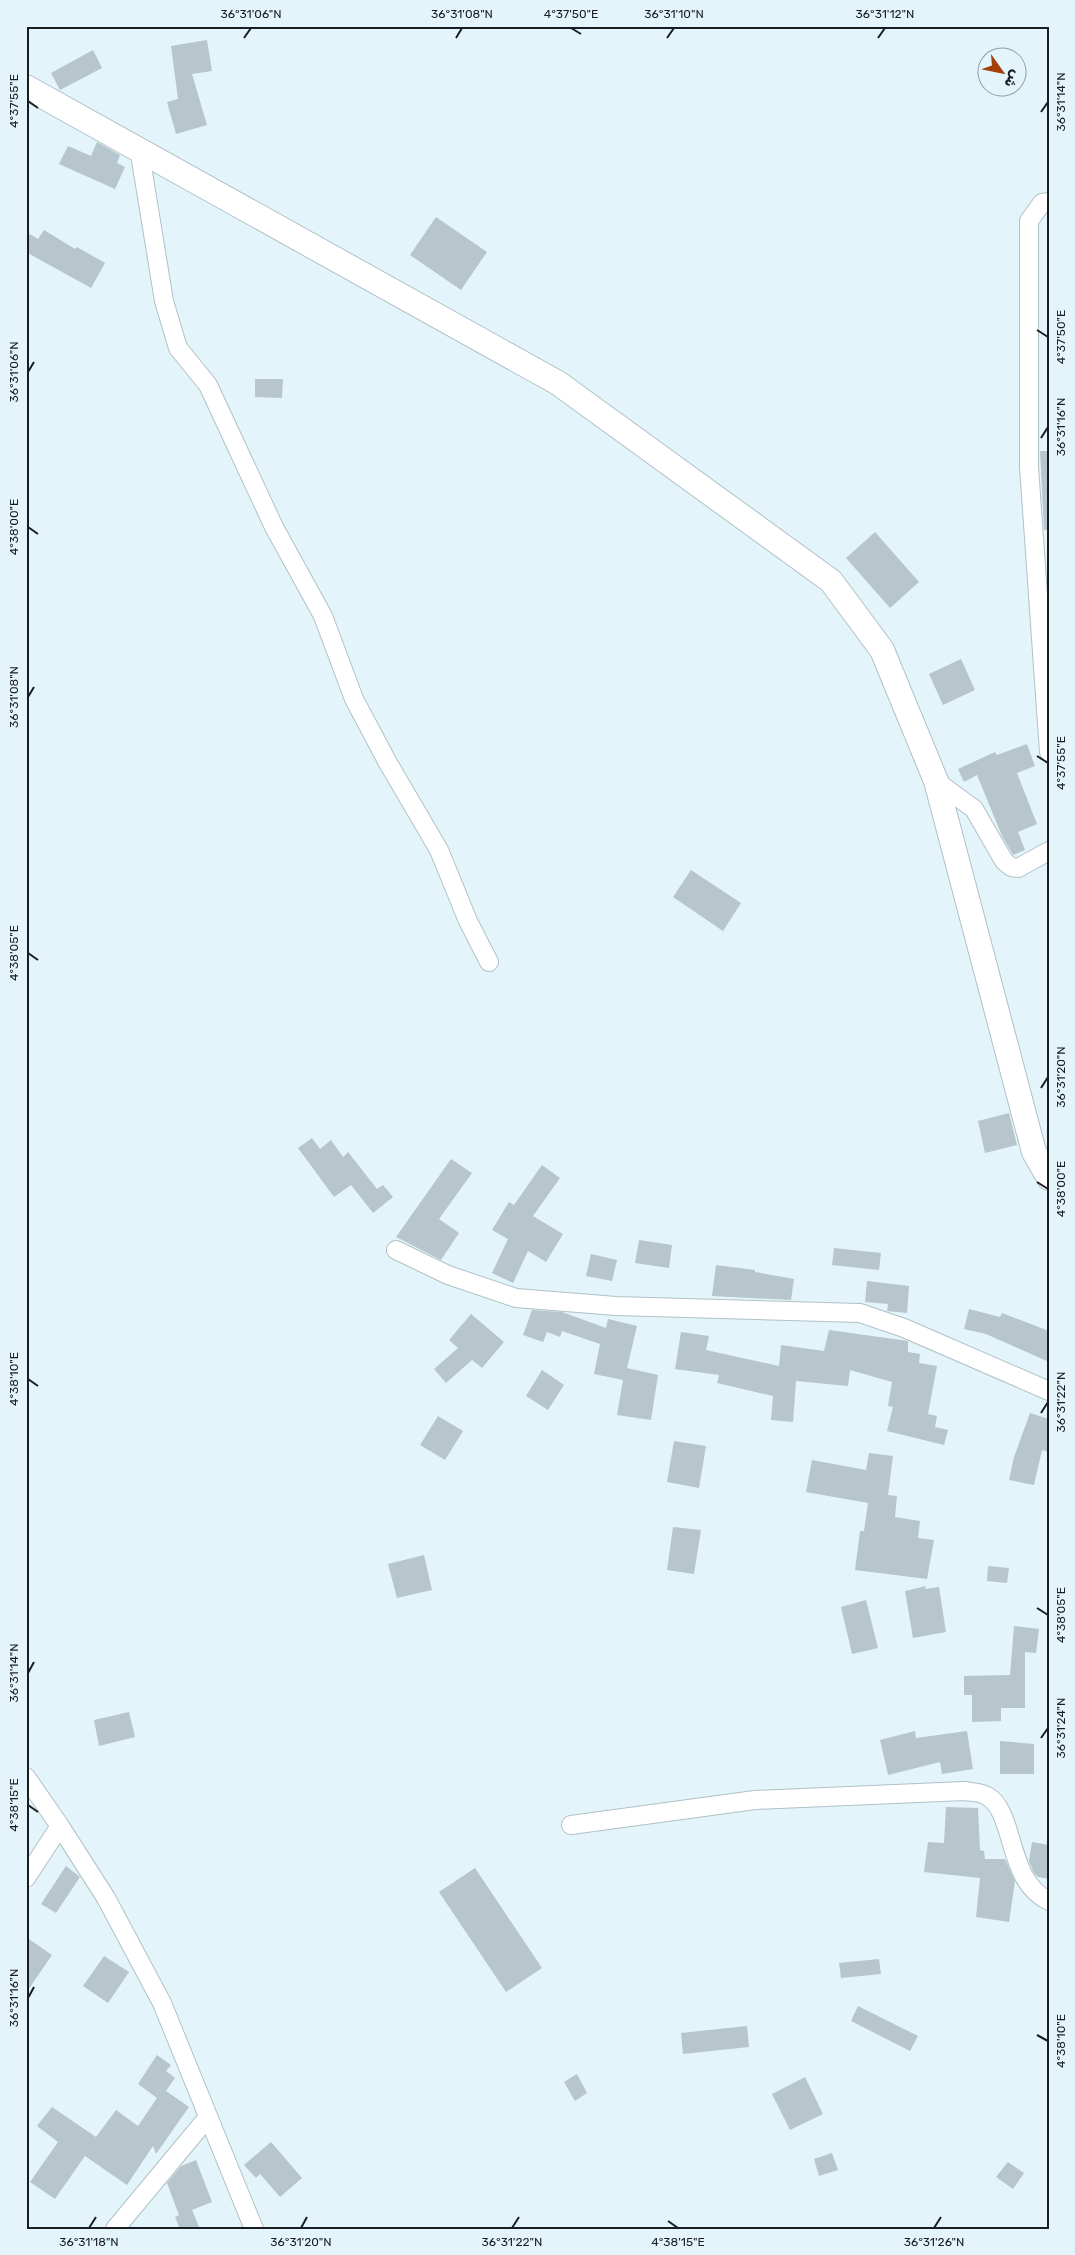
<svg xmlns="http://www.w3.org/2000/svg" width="1075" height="2255" font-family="Rubik,Vazirmatn,sans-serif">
  <rect width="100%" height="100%" fill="#e3f4fa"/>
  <path fill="#b6c6cc" d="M 207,40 L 212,71 L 192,74 L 207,125 L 176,134 L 167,102 L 178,99 L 171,46 Z
    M 93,50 L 102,68 L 60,90 L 51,73 Z
    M 97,142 L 120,155 L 117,163 L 125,167 L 115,189 L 59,164 L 68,146 L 91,156 Z
    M 436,217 L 487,252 L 461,290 L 410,255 Z
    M 44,230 L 75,249 L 77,247 L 105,263 L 91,288 L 26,252 L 26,232 L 38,239 Z
    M 255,379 L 283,379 L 282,398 L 255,397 Z
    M 1040,451 L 1049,451 L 1049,530 L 1044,530 Z
    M 875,532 L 919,582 L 890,608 L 846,558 Z
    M 961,659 L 975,690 L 943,705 L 929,674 Z
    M 1027,744 L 1035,766 L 1017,773 L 1037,824 L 1018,832 L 1025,850 L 1013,855 L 1002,836 L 977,775 L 964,782 L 958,769 L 995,752 L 997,755 Z
    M 691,870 L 741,903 L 723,931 L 673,897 Z
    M 1009,1113 L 1017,1145 L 985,1153 L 978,1121 Z
    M 312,1138 L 320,1149 L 331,1140 L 343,1157 L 348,1152 L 377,1189 L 383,1185 L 393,1197 L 373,1213 L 351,1185 L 334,1197 L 298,1148 Z
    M 451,1159 L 472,1173 L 439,1219 L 459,1233 L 441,1260 L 396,1237 Z
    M 542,1165 L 560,1178 L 533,1216 L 563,1234 L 546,1262 L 528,1251 L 513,1283 L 492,1273 L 508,1239 L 492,1230 L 509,1202 L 514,1205 Z
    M 639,1240 L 672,1245 L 669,1268 L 635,1263 Z
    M 834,1248 L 881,1253 L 879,1270 L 832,1265 Z
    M 591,1254 L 617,1260 L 612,1281 L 586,1276 Z
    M 716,1265 L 755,1270 L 755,1272 L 794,1279 L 791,1300 L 712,1296 Z
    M 867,1281 L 909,1286 L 907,1313 L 887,1311 L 888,1304 L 865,1302 Z
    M 969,1309 L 1000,1317 L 1002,1313 L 1049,1331 L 1049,1362 L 986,1334 L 964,1329 Z
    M 532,1310 L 562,1312 L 606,1328 L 608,1319 L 637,1326 L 627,1368 L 658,1375 L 651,1420 L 617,1415 L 623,1380 L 594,1374 L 600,1344 L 562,1331 L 560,1337 L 547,1332 L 543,1342 L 523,1335 Z
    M 471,1314 L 504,1342 L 482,1368 L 472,1360 L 446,1383 L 434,1369 L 458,1348 L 449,1340 Z
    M 829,1330 L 908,1341 L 908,1352 L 920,1354 L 919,1363 L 937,1366 L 928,1414 L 937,1416 L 935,1427 L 948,1430 L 944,1445 L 887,1431 L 893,1407 L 888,1406 L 892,1382 L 850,1370 L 848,1386 L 796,1381 L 793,1422 L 771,1420 L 773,1396 L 717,1383 L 719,1375 L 675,1369 L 681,1332 L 709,1336 L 706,1350 L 779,1366 L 781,1345 L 824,1351 Z
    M 542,1370 L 564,1385 L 548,1410 L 526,1396 Z
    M 1030,1413 L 1049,1419 L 1049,1452 L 1042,1450 L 1034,1485 L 1009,1480 L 1014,1457 Z
    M 438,1416 L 463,1431 L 445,1460 L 420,1445 Z
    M 674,1441 L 706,1446 L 699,1488 L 667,1482 Z
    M 869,1453 L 893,1456 L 888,1495 L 897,1496 L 895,1517 L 920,1521 L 918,1538 L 934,1540 L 927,1579 L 855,1570 L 860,1531 L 864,1531 L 868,1503 L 806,1492 L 812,1460 L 866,1470 Z
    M 673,1527 L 701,1530 L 694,1574 L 667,1570 Z
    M 424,1555 L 432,1590 L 397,1598 L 388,1564 Z
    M 988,1566 L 1009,1568 L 1007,1583 L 987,1581 Z
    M 926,1586 L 925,1589 L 939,1587 L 946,1632 L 913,1638 L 905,1591 Z
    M 866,1600 L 878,1648 L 852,1654 L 841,1607 Z
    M 1014,1626 L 1039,1629 L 1036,1653 L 1025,1652 L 1025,1708 L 1001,1708 L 1001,1721 L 972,1722 L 972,1695 L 964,1695 L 964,1676 L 1010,1675 Z
    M 129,1712 L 135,1737 L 99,1746 L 94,1720 Z
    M 915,1731 L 916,1738 L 967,1731 L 973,1769 L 942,1774 L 940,1762 L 888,1775 L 880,1740 Z
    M 1000,1741 L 1034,1744 L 1034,1774 L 1000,1774 Z
    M 946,1807 L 978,1808 L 980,1850 L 984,1851 L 985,1859 L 1005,1859 L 1015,1881 L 1009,1922 L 976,1917 L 980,1878 L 924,1872 L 928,1842 L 944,1843 Z
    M 1032,1842 L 1049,1845 L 1049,1879 L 1038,1877 L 1034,1873 L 1029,1861 Z
    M 66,1866 L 80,1877 L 56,1913 L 41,1904 Z
    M 475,1868 L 542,1968 L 506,1992 L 439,1892 Z
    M 26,1937 L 52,1955 L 26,1993 Z
    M 104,1956 L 129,1972 L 108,2003 L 83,1986 Z
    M 879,1959 L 881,1974 L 841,1978 L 839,1963 Z
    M 858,2006 L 918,2036 L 910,2051 L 851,2021 Z
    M 747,2026 L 749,2047 L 683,2054 L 681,2033 Z
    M 157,2055 L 171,2065 L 166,2071 L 175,2078 L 166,2091 L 189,2107 L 156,2154 L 153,2146 L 127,2185 L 85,2156 L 55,2199 L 30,2182 L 58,2142 L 37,2126 L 52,2107 L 96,2137 L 116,2110 L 138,2126 L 157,2098 L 138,2084 Z
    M 577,2074 L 587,2093 L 575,2101 L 564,2082 Z
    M 805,2077 L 823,2114 L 790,2130 L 772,2094 Z
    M 271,2142 L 302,2178 L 280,2197 L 260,2174 L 256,2178 L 244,2165 Z
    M 832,2153 L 838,2170 L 819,2176 L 814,2159 Z
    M 196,2160 L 212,2202 L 192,2210 L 200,2229 L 180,2229 L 175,2217 L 179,2215 L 167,2183 L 181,2166 Z
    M 1008,2162 L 1024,2173 L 1013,2189 L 996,2177 Z"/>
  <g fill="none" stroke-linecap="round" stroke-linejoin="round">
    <g stroke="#b1c1c7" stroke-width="20">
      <path id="street" d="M 139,148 L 164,301 L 178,348 L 208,385 L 274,527 L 323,616 L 354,699 L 388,763 L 439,850 L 468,921 L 489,962
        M 1049,202 L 1042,203 L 1029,221 L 1029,467 L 1049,752
        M 936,781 L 974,809 L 1004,861 L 1011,867 L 1018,868 L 1049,851
        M 396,1250 L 448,1275 L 516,1298 L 616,1306 L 860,1313 L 904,1328 L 1049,1391
        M 26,1777 L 60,1826 L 106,1898 L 162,2003 L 254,2229
        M 571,1825 L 755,1800 L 964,1791 C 971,1792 981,1792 987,1796 C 1016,1812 1006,1881 1049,1901
        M 26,1878 L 60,1826
        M 115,2229 L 208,2117"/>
    </g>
    <g stroke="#b1c1c7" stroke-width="26">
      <path id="secondary" d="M 26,87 L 558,383 L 831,581 L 882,650 L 936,781 L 1034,1152 L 1049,1178"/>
    </g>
    <use href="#street" stroke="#fff" stroke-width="18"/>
    <use href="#secondary" stroke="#fff" stroke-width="24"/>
  </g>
  <path fill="none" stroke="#181d20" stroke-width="2" d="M 571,28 L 581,34M 244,38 L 251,28M 456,38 L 462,28M 667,38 L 674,28M 878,38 L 885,28M 28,101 L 38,108M 1041,112 L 1048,102M 1037,330 L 1048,337M 28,372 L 34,362M 1041,438 L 1048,427M 28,527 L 38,534M 28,697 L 34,687M 1037,756 L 1048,763M 28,953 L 38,960M 1041,1088 L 1048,1077M 1037,1182 L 1048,1189M 28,1379 L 38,1386M 1041,1413 L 1048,1402M 1037,1608 L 1048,1615M 28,1673 L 34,1662M 1041,1738 L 1048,1728M 28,1805 L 38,1812M 28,1998 L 34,1987M 1037,2035 L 1048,2041M 668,2221 L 678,2228M 89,2228 L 96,2217M 301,2228 L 307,2217M 512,2228 L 519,2217M 934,2228 L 941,2217"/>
  <rect width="1075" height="2255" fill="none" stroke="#e3f4fa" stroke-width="55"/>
  <g transform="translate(1002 72) rotate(123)"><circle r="24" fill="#e3f4fa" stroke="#929ea3"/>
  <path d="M0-4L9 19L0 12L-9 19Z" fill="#a4400a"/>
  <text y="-8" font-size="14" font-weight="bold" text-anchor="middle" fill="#181d20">ش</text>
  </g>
  <rect x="28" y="28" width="1020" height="2200" fill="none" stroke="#181d20" stroke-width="2"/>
  <g font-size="12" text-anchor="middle" fill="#181d20">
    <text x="251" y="18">36°31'06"N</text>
    <text x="462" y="18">36°31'08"N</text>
    <text x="571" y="18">4°37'50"E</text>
    <text x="674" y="18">36°31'10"N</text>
    <text x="885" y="18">36°31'12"N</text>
    <text transform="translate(14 101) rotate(-90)" y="4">4°37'55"E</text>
    <text transform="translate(1061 102) rotate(-90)" y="4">36°31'14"N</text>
    <text transform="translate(1061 337) rotate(-90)" y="4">4°37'50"E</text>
    <text transform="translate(14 372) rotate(-90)" y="4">36°31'06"N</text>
    <text transform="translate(1061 427) rotate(-90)" y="4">36°31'16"N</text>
    <text transform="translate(14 527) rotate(-90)" y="4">4°38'00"E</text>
    <text transform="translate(14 697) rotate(-90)" y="4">36°31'08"N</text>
    <text transform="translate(1061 763) rotate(-90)" y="4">4°37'55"E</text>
    <text transform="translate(14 953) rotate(-90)" y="4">4°38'05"E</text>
    <text transform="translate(1061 1077) rotate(-90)" y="4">36°31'20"N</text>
    <text transform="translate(1061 1189) rotate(-90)" y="4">4°38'00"E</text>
    <text transform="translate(14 1379) rotate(-90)" y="4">4°38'10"E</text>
    <text transform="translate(1061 1402) rotate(-90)" y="4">36°31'22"N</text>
    <text transform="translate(1061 1615) rotate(-90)" y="4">4°38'05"E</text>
    <text transform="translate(14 1673) rotate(-90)" y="4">36°31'14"N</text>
    <text transform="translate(1061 1728) rotate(-90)" y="4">36°31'24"N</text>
    <text transform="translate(14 1805) rotate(-90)" y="4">4°38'15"E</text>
    <text transform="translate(14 1998) rotate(-90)" y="4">36°31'16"N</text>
    <text transform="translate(1061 2041) rotate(-90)" y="4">4°38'10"E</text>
    <text x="89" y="2246">36°31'18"N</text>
    <text x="301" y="2246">36°31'20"N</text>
    <text x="512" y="2246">36°31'22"N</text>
    <text x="678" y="2246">4°38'15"E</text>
    <text x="934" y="2246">36°31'26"N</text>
  </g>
</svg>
